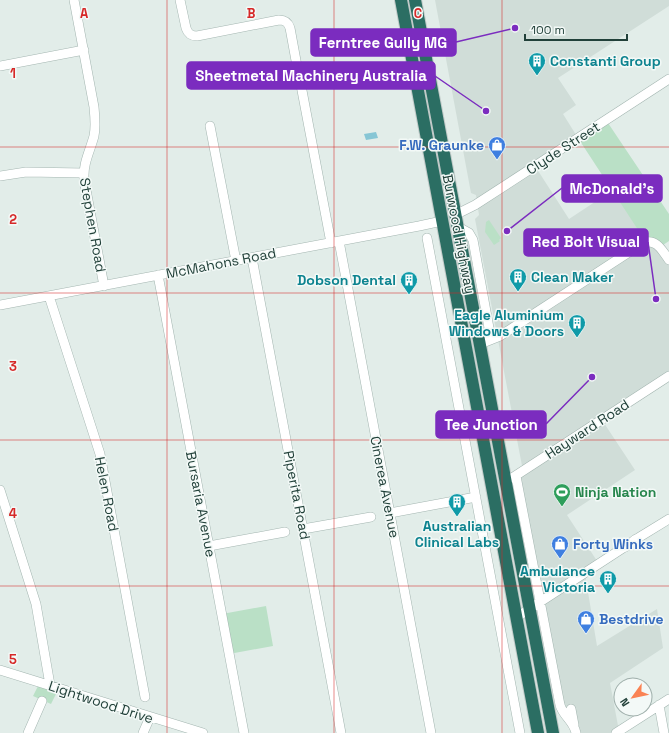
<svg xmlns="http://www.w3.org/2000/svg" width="669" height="733" font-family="'Space Grotesk',sans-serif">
  <rect width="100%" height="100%" fill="#e2ede9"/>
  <path fill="#d0ddd8" d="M 435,0 L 669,0 L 669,6 L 558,78 L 576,105 L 563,114 L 578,138 L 535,166 L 569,219 L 613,190 L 646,241 L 669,260 L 669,376 L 602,420 L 635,470 L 567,515 L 599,564 L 585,574 L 597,646 L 657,609 L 663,648 L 610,683 L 619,731 L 616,733 L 576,733 L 564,715 L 516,476 L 523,471 L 475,219 L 479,215 L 476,195 L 471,193 Z"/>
  <path fill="#bae0c6" d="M 606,120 L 669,214 L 669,241 L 660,247 L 646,242 L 578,138 Z
    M 489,220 L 501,238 L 499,240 L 500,241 L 494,245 L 485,232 L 486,222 Z
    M 266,606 L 273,646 L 229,654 L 222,614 Z
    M 40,682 L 59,688 L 51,704 L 33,696 Z"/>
  <path fill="#87c6d5" d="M 376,132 L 378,138 L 366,140 L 364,134 Z"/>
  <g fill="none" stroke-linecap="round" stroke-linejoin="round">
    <g stroke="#a4b6b1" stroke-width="10">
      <path id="minor" d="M 74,0 L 94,107 C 95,117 96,127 94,136 C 90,151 83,163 84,179 L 104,286
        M 180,0 L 186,28 C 188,34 191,36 197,36 L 279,20 C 285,20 288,22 290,28 L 297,66
        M 0,66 L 84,50
        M 300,80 L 331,243
        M 210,126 L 236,261
        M 0,176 L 26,172 L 84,173
        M 455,215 L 475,205 L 669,79
        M 458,227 L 469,233 L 473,240 L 491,339
        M 427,238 L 520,733
        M 339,241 L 431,733
        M 252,258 L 341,733
        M 158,275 L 244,733
        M 49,296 L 100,454 L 145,697
        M 0,305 L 419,226 L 442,221
        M 480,344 L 500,336 L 643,243 C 656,238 662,250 669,260
        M 516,476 L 560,705 C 563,716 574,721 576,733
        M 512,478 L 669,376
        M 0,490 L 36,604 L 50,685
        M 390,513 L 476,497
        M 303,529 L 371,517
        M 209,546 L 285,532
        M 517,617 L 623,548 C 630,546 632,540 638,538 L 669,519
        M 0,670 L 203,733
        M 659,705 L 664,733
        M 571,709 L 574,725
        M 28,733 L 42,701
        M 143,733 L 150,717
        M 616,733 L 669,699"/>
    </g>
    <g stroke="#c1cac8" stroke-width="14">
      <path id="highway" d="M 401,0 L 538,733
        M 415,0 L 553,733"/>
    </g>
    <use href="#minor" stroke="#fff" stroke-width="9"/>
    <use href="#highway" stroke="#2b6e63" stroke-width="12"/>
  </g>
  <path fill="none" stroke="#d62828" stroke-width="1" stroke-opacity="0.55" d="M 167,0 L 167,733M 334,0 L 334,733M 502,0 L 502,733M 0,147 L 669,147M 0,293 L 669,293M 0,440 L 669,440M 0,586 L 669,586"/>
  <defs>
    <g id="building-pin" transform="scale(0.9)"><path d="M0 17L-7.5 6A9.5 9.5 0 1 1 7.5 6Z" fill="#0f9aa8" stroke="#f3f9f7"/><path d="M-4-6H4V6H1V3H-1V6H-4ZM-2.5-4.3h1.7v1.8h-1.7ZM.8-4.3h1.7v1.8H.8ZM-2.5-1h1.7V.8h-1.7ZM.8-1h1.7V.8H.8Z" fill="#fff"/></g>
    <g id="shop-pin" transform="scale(0.9)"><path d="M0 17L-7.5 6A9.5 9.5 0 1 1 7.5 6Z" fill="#3f7fe0" stroke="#f3f9f7"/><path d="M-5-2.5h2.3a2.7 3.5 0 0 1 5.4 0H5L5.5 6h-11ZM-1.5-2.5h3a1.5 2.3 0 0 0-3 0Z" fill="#fff"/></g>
    <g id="stadium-pin" transform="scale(0.9)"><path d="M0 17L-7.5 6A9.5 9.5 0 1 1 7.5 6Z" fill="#2e9e5b" stroke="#f3f9f7"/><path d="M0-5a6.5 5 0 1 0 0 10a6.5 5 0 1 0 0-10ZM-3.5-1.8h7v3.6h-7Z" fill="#fff"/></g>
  </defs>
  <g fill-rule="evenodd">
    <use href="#building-pin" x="537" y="61"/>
    <use href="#shop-pin" x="497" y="145"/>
    <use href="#building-pin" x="518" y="277"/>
    <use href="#building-pin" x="409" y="280"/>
    <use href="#building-pin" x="577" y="323"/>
    <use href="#stadium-pin" x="562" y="492"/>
    <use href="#building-pin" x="457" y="502"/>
    <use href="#shop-pin" x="560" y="544"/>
    <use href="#building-pin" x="608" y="579"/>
    <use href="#shop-pin" x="586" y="619"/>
  </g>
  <g text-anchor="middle" stroke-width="3" stroke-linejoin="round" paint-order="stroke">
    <g font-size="14" font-weight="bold" fill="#0d838f" stroke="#f3f9f7" text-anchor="end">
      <text x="550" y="66" text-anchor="start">Constanti Group</text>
      <text x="531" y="282" text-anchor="start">Clean Maker</text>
      <text x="396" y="285">Dobson Dental</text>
      <text x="564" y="320">Eagle Aluminium<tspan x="564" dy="16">Windows &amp; Doors</tspan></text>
      <text x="457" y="531" text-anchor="middle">Australian<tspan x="457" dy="16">Clinical Labs</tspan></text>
      <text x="595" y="576">Ambulance<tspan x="595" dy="16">Victoria</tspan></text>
    </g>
    <g font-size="14" font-weight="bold" fill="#366cbe" stroke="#f3f9f7" text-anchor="start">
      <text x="484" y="150" text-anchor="end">F.W. Graunke</text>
      <text x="573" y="549">Forty Winks</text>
      <text x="599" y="624">Bestdrive</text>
    </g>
    <g font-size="14" fill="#214039" stroke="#f3f9f7">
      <text transform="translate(563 148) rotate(-33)" y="5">Clyde Street</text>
      <text transform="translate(93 225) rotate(80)" y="5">Stephen Road</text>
      <text transform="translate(459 234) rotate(79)" y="5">Burwood Highway</text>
      <text transform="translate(221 263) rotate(-11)" y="5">McMahons Road</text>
      <text transform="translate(587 429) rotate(-33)" y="5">Hayward Road</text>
      <text transform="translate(385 487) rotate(79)" y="5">Cinerea Avenue</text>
      <text transform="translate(107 494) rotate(79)" y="5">Helen Road</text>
      <text transform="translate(297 495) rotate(79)" y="5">Piperita Road</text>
      <text transform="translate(201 504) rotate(79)" y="5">Bursaria Avenue</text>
      <text transform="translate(101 702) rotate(18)" y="5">Lightwood Drive</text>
    </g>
    <g font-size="14" font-weight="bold" fill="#27864d" stroke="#f3f9f7" text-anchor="start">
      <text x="575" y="497">Ninja Nation</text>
    </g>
  </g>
  <g font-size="13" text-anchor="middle" font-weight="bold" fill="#d62828" stroke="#f3f9f7" stroke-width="3" stroke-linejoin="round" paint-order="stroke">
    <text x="84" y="18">A</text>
    <text x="251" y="18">B</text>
    <text x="418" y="18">C</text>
    <text x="13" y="78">1</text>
    <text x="13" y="224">2</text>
    <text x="13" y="371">3</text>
    <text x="13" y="518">4</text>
    <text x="13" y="664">5</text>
  </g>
  <path fill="none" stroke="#7b2cbf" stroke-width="1.5" d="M515 28L456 42M486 111L435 76M507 231L562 188M656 299L648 242M592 377L546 424"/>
  <g fill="#7b2cbf" stroke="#f3f9f7" stroke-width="1.5">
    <circle cx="515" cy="28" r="4"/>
    <circle cx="486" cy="111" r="4"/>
    <circle cx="507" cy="231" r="4"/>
    <circle cx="656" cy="299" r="4"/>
    <circle cx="592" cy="377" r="4"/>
  </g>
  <g fill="#7b2cbf" stroke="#7b2cbf" stroke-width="1.5">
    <rect x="311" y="29" width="145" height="27" rx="4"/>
    <rect x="187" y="62" width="248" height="27" rx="4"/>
    <rect x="562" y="175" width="100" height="27" rx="4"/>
    <rect x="524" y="229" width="124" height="27" rx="4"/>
    <rect x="436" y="411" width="110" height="27" rx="4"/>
  </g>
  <g font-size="15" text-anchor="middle" font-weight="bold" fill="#fff">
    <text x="383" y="48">Ferntree Gully MG</text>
    <text x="311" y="81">Sheetmetal Machinery Australia</text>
    <text x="612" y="194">McDonald's</text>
    <text x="586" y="247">Red Bolt Visual</text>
    <text x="491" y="430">Tee Junction</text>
  </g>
  <g transform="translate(633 697) rotate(237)"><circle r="19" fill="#f3f9f7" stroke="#9fafab"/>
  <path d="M0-3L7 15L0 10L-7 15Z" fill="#fa8354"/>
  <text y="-6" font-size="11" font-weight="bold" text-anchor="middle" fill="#214039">N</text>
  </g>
  <path d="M525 34v6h102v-6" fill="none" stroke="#214039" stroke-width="2"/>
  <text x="531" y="34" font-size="12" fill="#214039" stroke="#f3f9f7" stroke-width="3" paint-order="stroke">100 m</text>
</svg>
